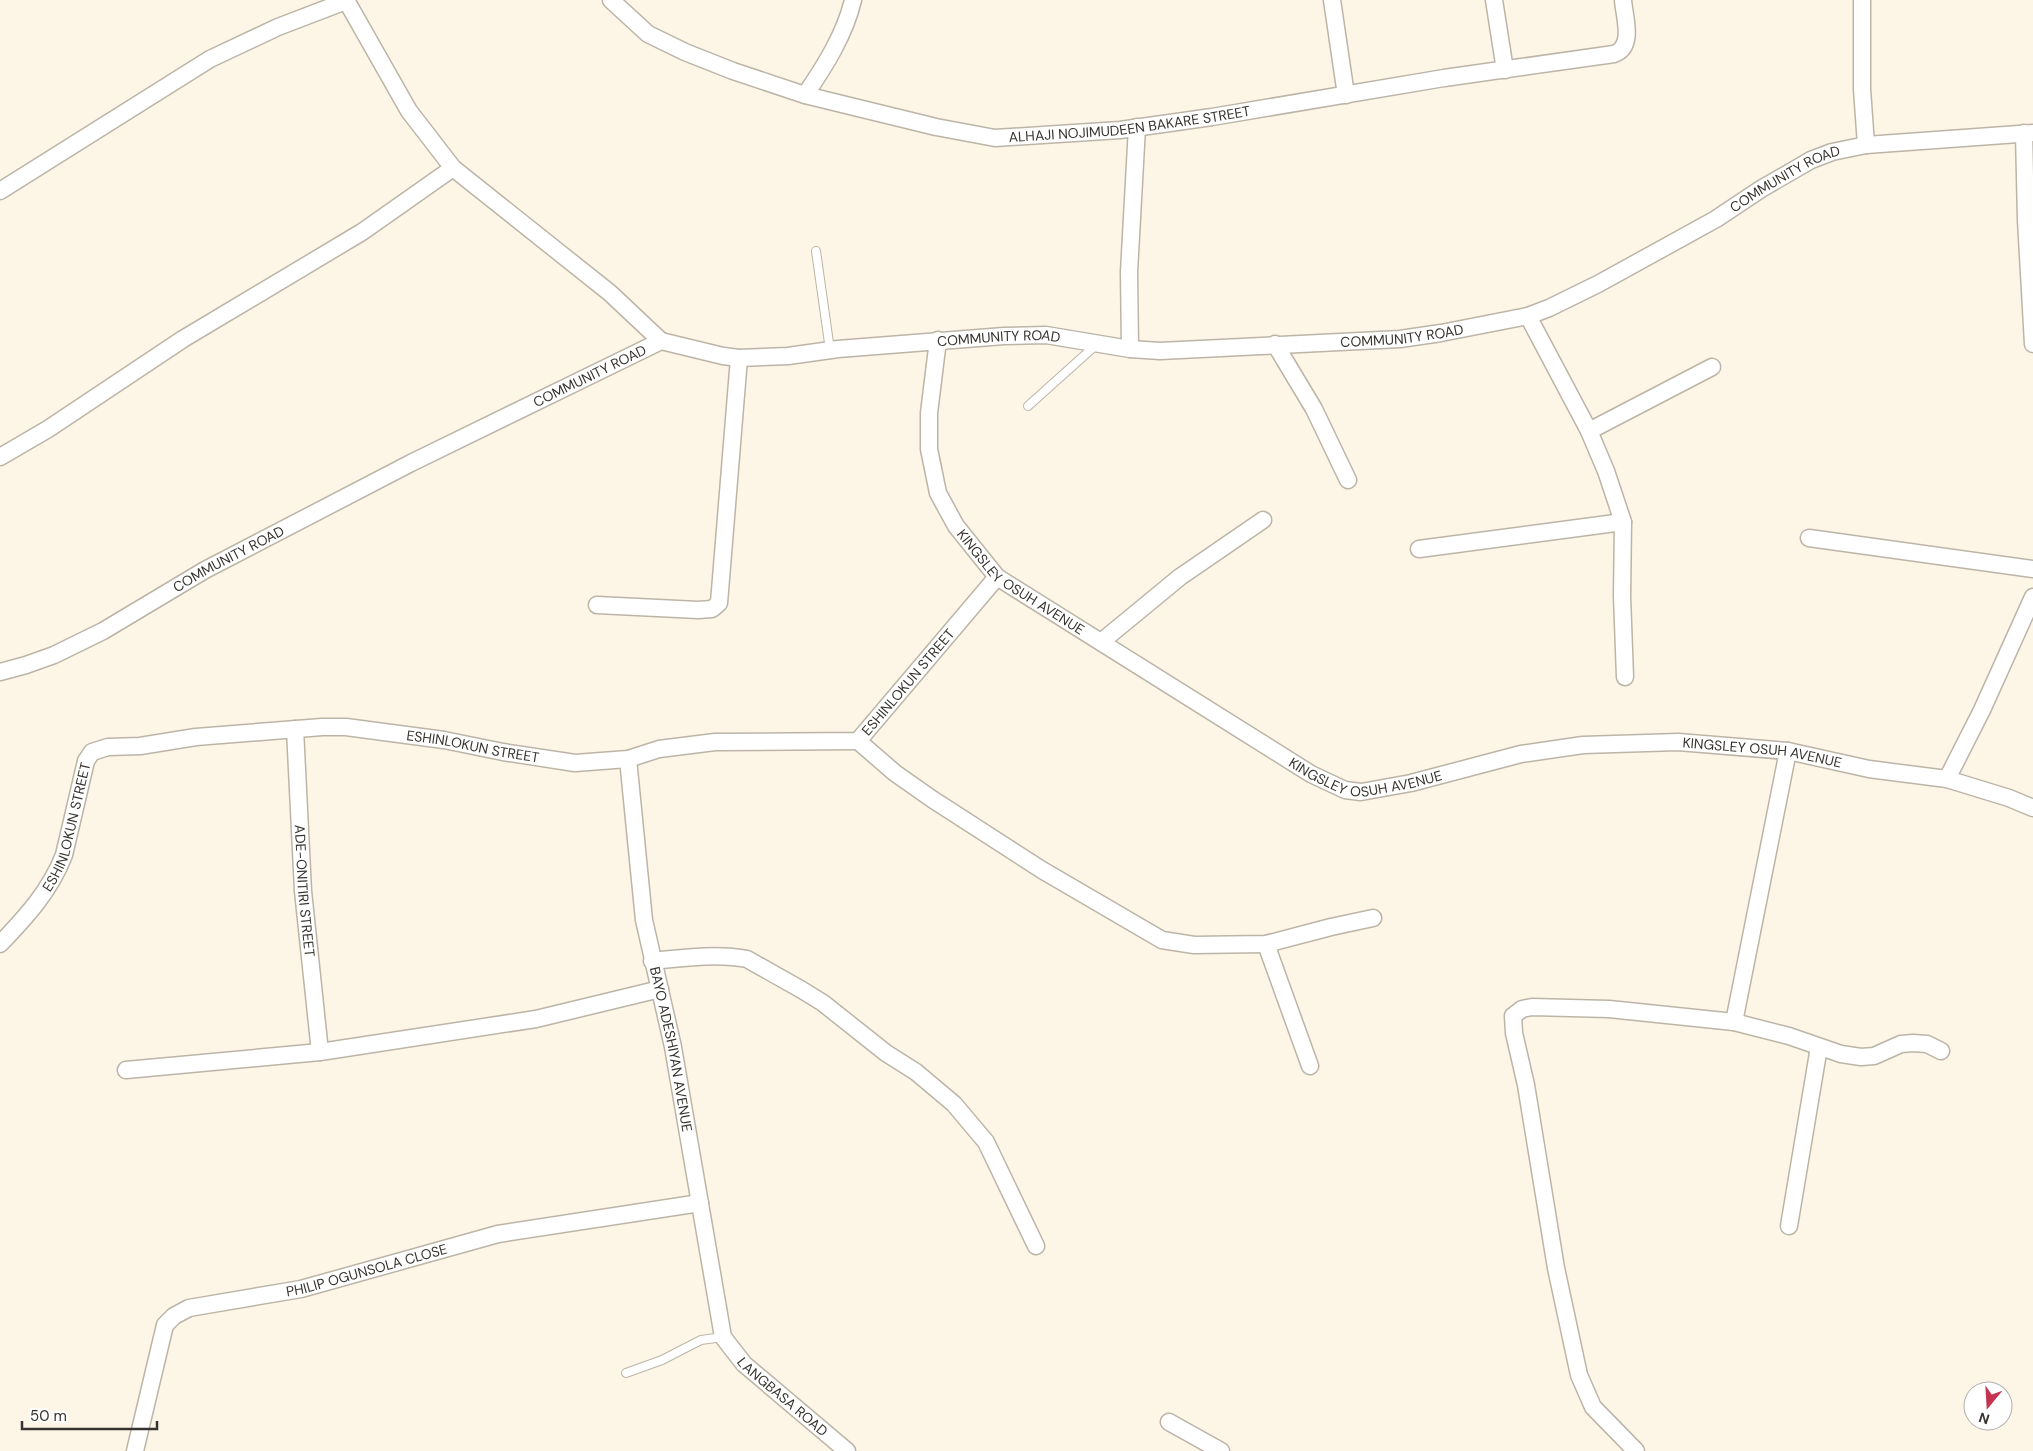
<svg xmlns="http://www.w3.org/2000/svg" width="2033" height="1451" font-family="'DM Sans',sans-serif">
  <rect width="100%" height="100%" fill="#fdf6e7"/>
  <g fill="none" stroke-linecap="round" stroke-linejoin="round">
    <g stroke="#bcb5a7" stroke-width="10">
      <path id="service" d="M 816,251 L 830,350
        M 1028,406 L 1096,345
        M 626,1373 L 662,1360 L 701,1340 L 723,1337"/>
    </g>
    <g stroke="#bcb5a7" stroke-width="19">
      <g id="minor">
        <path d="M 346,0 L 409,111 L 453,168 L 610,293 L 661,341"/>
        <path id="s1" d="M 611,0 L 648,34 L 685,52 L 733,71 L 805,95 L 936,127 L 995,138 L 1120,130 L 1212,117 L 1444,78 L 1614,54 C 1635,47 1624,16 1623,0"/>
        <path d="M 1332,0 L 1346,95"/>
        <path d="M 1494,0 L 1505,70"/>
        <path d="M 1862,0 L 1862,89 L 1866,145"/>
        <path d="M 805,95 C 825,66 845,34 853,0"/>
        <path d="M 2024,133 L 2026,220 L 2033,344"/>
        <path d="M 0,191 L 210,59 L 278,27 L 346,1"/>
        <path d="M 1528,316 L 1589,431 L 1606,471 L 1623,522 L 1622,596 L 1625,677"/>
        <path id="s2" d="M 938,340 L 929,413 L 929,449 L 938,493 L 956,526 L 997,577 L 1311,774 L 1345,790 L 1361,792 L 1411,783 L 1521,754 L 1583,745 L 1678,742 L 1788,751 L 1869,769 L 1947,779 L 2009,798 L 2033,808"/>
        <path d="M 1275,344 L 1314,409 L 1348,480"/>
        <path d="M 1130,349 L 1129,272 L 1137,127"/>
        <path d="M 1589,431 L 1712,367"/>
        <path d="M 0,457 L 48,429 L 183,339 L 362,232 L 453,168"/>
        <path d="M 1809,538 L 2033,569"/>
        <path d="M 1419,549 L 1623,522"/>
        <path d="M 597,605 L 698,610 L 712,609 L 719,603 L 739,358"/>
        <path d="M 1101,642 L 1180,577 L 1263,520"/>
        <path id="s3" d="M 0,672 L 26,665 L 54,655 L 103,631 L 205,570 L 411,463 L 661,341 L 723,356 L 739,358 L 788,356 L 838,349 L 1004,336 L 1046,335 L 1130,349 L 1160,351 L 1400,339 L 1441,333 L 1528,316 L 1549,308 L 1598,284 L 1716,219 L 1761,189 L 1811,160 L 1832,152 L 1866,145 L 2033,133"/>
        <path id="s4" d="M 295,729 L 303,891 L 320,1052"/>
        <path d="M 858,741 L 895,773 L 932,799 L 1042,870 L 1162,940 L 1194,945 L 1266,944 L 1331,927 L 1373,918"/>
        <path id="s5" d="M 628,759 L 644,920 L 673,1047 L 723,1337 L 744,1364 L 847,1451"/>
        <path d="M 1947,779 L 1982,710 L 2033,597"/>
        <path id="s6" d="M 0,944 C 26,917 50,891 64,855 L 86,761 L 92,752 L 108,747 L 140,746 L 196,737 L 322,727 L 346,727 L 444,740 L 503,752 L 575,763 L 628,759 L 659,749 L 715,742 L 858,741 L 997,577"/>
        <path d="M 1266,944 L 1310,1066"/>
        <path d="M 652,961 C 681,958 718,953 747,959 L 802,990 L 823,1003 L 886,1053 L 916,1072 L 954,1104 L 986,1142 L 1036,1246"/>
        <path d="M 1734,1022 L 1788,751"/>
        <path d="M 126,1070 L 320,1052 L 536,1019 L 660,989"/>
        <path d="M 1789,1226 L 1819,1047"/>
        <path d="M 1169,1422 L 1221,1451"/>
        <path id="s7" d="M 135,1451 L 165,1325 L 174,1316 L 189,1308 L 301,1289 L 498,1234 L 700,1203"/>
        <path d="M 1636,1451 L 1593,1407 L 1579,1375 L 1556,1268 L 1526,1085 L 1514,1033 L 1513,1016 L 1522,1009 L 1532,1007 L 1609,1009 L 1734,1022 L 1789,1036 L 1841,1054 L 1861,1057 L 1874,1056 L 1901,1044 L 1913,1043 L 1927,1044 L 1941,1051"/>
      </g>
    </g>
    <use href="#service" stroke="#fff" stroke-width="8"/>
    <use href="#minor" stroke="#fff" stroke-width="16"/>
  </g>
  <g text-anchor="middle" stroke-width="4.5" stroke-linejoin="round" paint-order="stroke">
    <g font-size="14" fill="#37342f" stroke="#fff">
      <text dy="5" stroke="none"><textPath href="#s1" startOffset="549">ALHAJI NOJIMUDEEN BAKARE STREET</textPath></text>
      <text dy="5" stroke="none"><textPath href="#s3" startOffset="1906">COMMUNITY ROAD</textPath></text>
      <text dy="5" stroke="none"><textPath href="#s3" startOffset="1486">COMMUNITY ROAD</textPath></text>
      <text dy="5" stroke="none"><textPath href="#s3" startOffset="1081">COMMUNITY ROAD</textPath></text>
      <text dy="5" stroke="none"><textPath href="#s3" startOffset="661">COMMUNITY ROAD</textPath></text>
      <text dy="5" stroke="none"><textPath href="#s3" startOffset="256">COMMUNITY ROAD</textPath></text>
      <text dy="5" stroke="none"><textPath href="#s2" startOffset="279">KINGSLEY OSUH AVENUE</textPath></text>
      <text dy="5" stroke="none"><textPath href="#s6" startOffset="1068">ESHINLOKUN STREET</textPath></text>
      <text dy="5" stroke="none"><textPath href="#s6" startOffset="602">ESHINLOKUN STREET</textPath></text>
      <text dy="5" stroke="none"><textPath href="#s2" startOffset="1089">KINGSLEY OSUH AVENUE</textPath></text>
      <text dy="5" stroke="none"><textPath href="#s2" startOffset="684">KINGSLEY OSUH AVENUE</textPath></text>
      <text dy="5" stroke="none"><textPath href="#s6" startOffset="138">ESHINLOKUN STREET</textPath></text>
      <text dy="5" stroke="none"><textPath href="#s4" startOffset="162">ADE-ONITIRI STREET</textPath></text>
      <text dy="5" stroke="none"><textPath href="#s5" startOffset="294">BAYO ADESHIYAN AVENUE</textPath></text>
      <text dy="5" stroke="none"><textPath href="#s7" startOffset="341">PHILIP OGUNSOLA CLOSE</textPath></text>
      <text dy="5" stroke="none"><textPath href="#s5" startOffset="671">LANGBASA ROAD</textPath></text>
    </g>
  </g>
  <g transform="translate(1988 1406) rotate(198)"><circle r="24" fill="#ffffff" stroke="#afaeac"/>
  <path d="M0-4L9 19L0 12L-9 19Z" fill="#c43450"/>
  <text y="-8" font-size="14" font-weight="bold" text-anchor="middle" fill="#37342f">N</text>
  </g>
  <path d="M22 1421v8h135v-8" fill="none" stroke="#37342f" stroke-width="2.5"/>
  <text x="30" y="1421" font-size="15" fill="#37342f" stroke="#ffffff" stroke-width="4" paint-order="stroke">50 m</text>
</svg>
